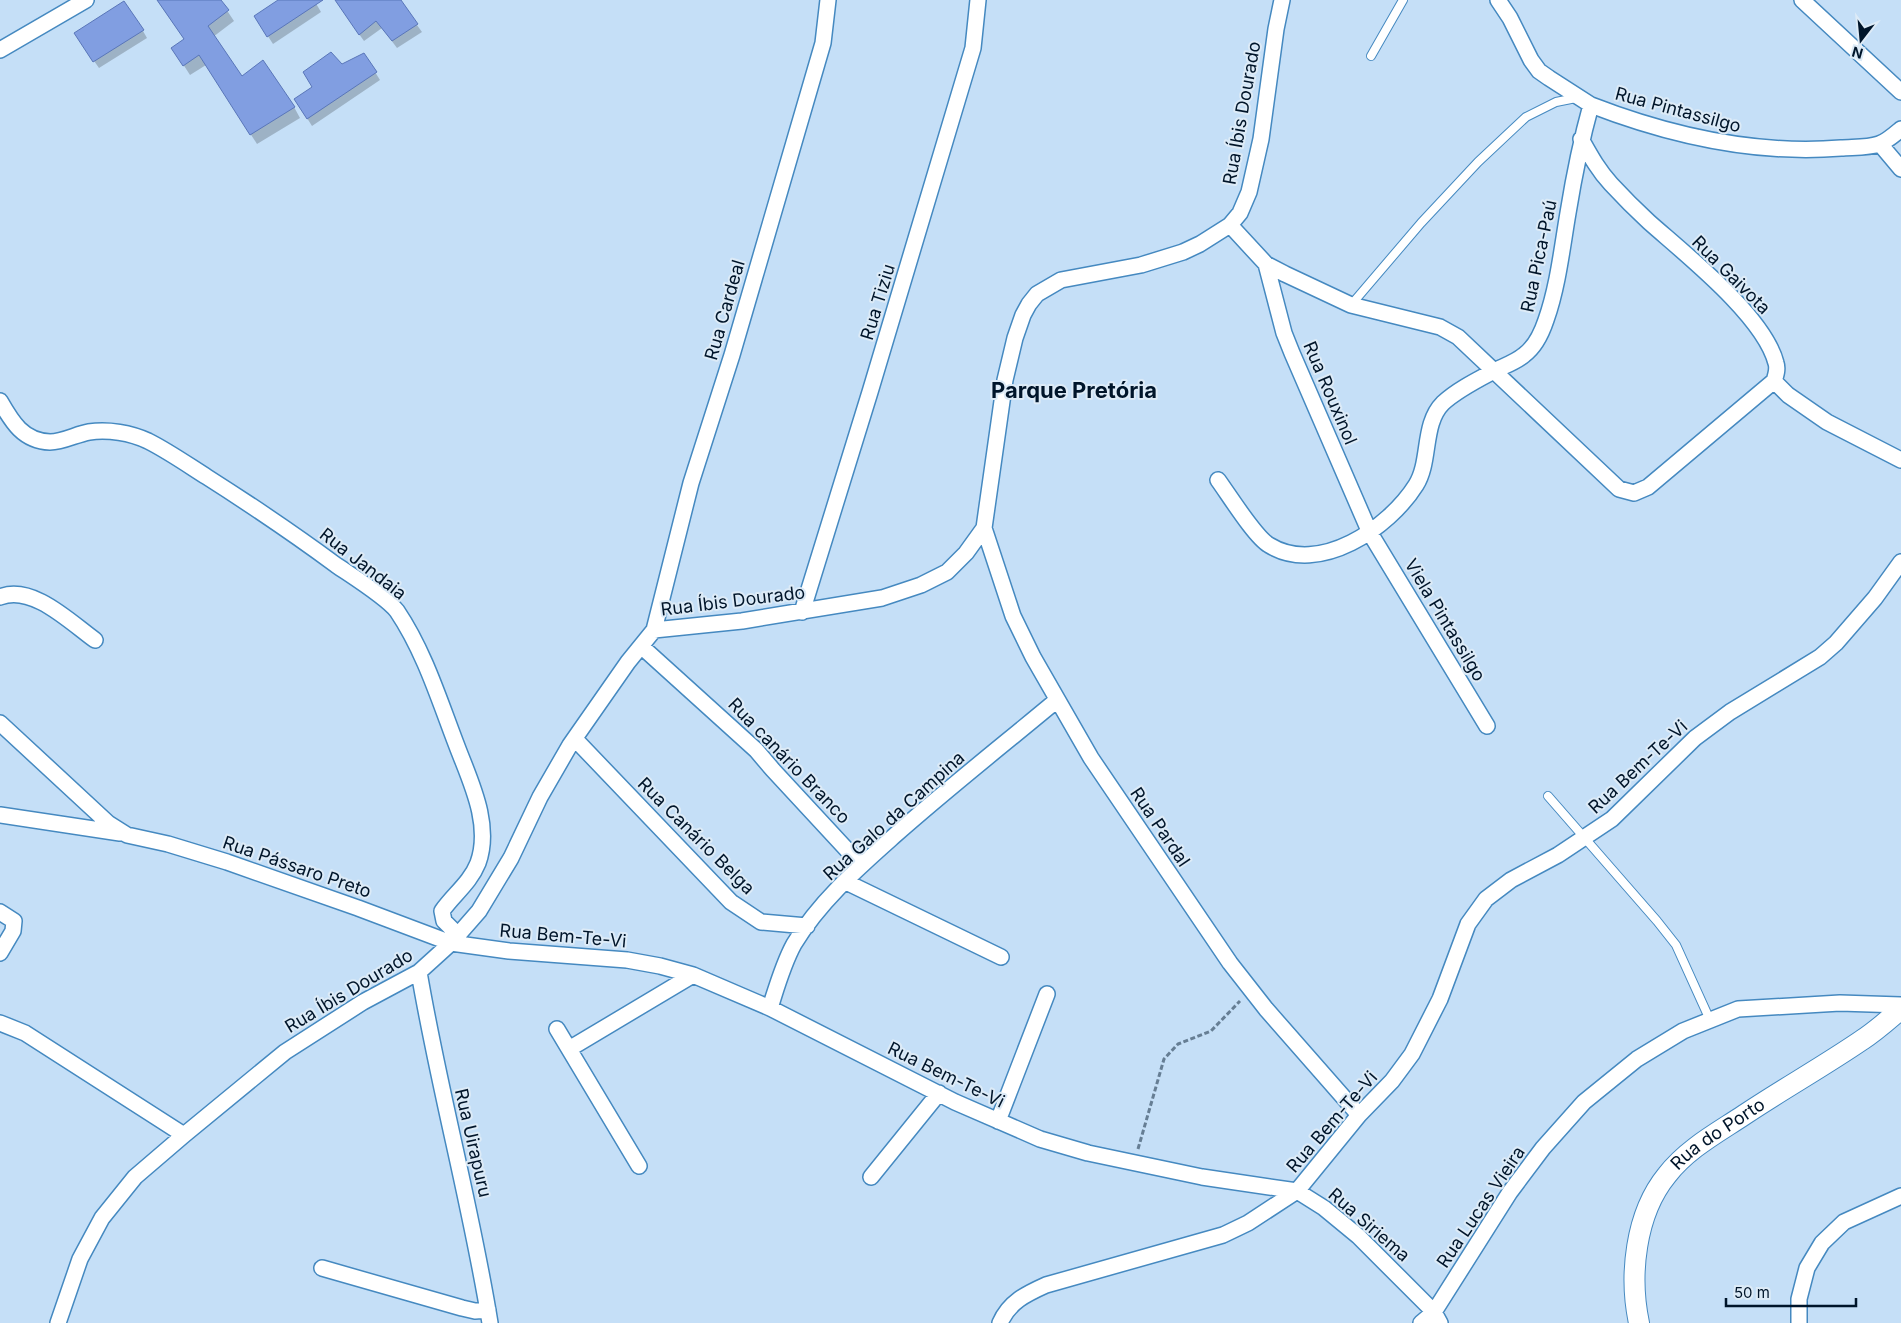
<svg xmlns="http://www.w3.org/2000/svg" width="1901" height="1323" font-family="Inter,sans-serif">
  <rect width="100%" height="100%" fill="#c5dff7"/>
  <path fill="#0003" d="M 157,0 L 220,0 L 234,21 L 213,37 L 241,78 L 294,107 L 300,118 L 257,144 L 206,65 L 190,75 L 179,58 L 185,40 Z
    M 280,0 L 314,0 L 321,12 L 273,44 L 260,24 Z
    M 347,0 L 399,0 L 422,32 L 397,48 L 382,28 L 364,41 L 344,13 Z
    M 143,31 L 147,38 L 99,68 L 80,41 Z
    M 341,66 L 375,72 L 380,80 L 312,126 L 300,107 Z"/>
  <path fill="#819ee1" stroke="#5976b9" d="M 157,0 L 221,0 L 229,10 L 208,26 L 242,76 L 263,60 L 295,107 L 250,135 L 199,55 L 183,66 L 171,48 L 184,39 Z
    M 278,0 L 323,0 L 267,37 L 254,16 Z
    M 335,0 L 401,0 L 418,24 L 392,41 L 376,21 L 359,35 Z
    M 124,1 L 144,30 L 93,62 L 74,33 Z
    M 331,52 L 342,64 L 364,53 L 377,72 L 307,119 L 294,99 L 312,87 L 303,72 Z"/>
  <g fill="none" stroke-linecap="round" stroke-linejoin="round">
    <g stroke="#4589c0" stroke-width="10">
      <path id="lane" d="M 1371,56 L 1403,0
        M 1351,305 L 1421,223 L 1478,162 L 1526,117 L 1556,102 L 1576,98
        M 1548,796 L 1657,921 L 1676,945 L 1710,1020"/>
    </g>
    <g stroke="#4589c0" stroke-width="18">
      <path id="street" d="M 1802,0 L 1901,92
        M 0,50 L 86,0
        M 1591,105 C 1671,136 1755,155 1841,148 C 1853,147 1868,148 1879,144 C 1886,142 1895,134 1901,129
        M 1880,144 L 1901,169
        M 1230,225 L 1266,264 L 1285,274 L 1351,305 L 1440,327 L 1458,337 L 1619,489 L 1634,493 L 1648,487 L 1774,381 C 1776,375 1778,369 1776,363 C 1764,316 1685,254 1649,222 C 1636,210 1623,197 1611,184 C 1598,170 1590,155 1581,139
        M 1266,264 L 1284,333 L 1292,353 L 1370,533 L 1487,726
        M 1774,381 L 1788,395 L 1827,422 L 1901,460
        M 0,401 C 12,422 23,441 50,442 C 63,442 77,434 89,432 C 108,429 131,433 148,441 C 168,451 188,465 207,477 C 251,505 294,534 336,565 C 352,576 386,597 397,611 C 426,654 441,706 460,754 C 473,787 491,827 478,863 C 470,883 454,894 442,911 L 444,921 L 458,935
        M 1218,480 C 1229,495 1255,537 1269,545 C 1319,576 1389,528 1416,485 C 1431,461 1422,424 1443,403 C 1457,390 1477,380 1494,371 C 1504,366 1516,362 1524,355 C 1535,347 1542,332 1546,320 C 1558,286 1562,248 1568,213 C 1574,176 1581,141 1591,105 L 1549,78 L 1539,71 L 1531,60 L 1510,18 L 1498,0
        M 984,528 L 1013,616 L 1033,657 L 1091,758 L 1230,963 L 1266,1009 L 1359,1115
        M 0,597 C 32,584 70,622 95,640
        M 802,612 L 870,392 L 973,48 L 978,0
        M 654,630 L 742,621 L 882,598 L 921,585 L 947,572 L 966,553 L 984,528 L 1005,380 L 1015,338 L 1023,315 L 1029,304 L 1037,294 L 1061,280 L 1141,265 L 1183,252 L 1200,244 L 1230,225 L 1240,213 L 1249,192 L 1261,139 L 1276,29 L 1282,0
        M 641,646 L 756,750 L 773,770 L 861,865
        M 0,723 L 108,823 L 127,835 L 168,844 L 227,862 L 358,908 L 451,943 L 509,951 L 627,960 L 660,966 L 693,975 L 770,1008 L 955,1102 L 1040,1139 L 1088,1153 L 1202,1177 L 1297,1191 L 1324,1208 L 1358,1236 L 1434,1312 L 1440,1323
        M 575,739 L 731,902 L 761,922 L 807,926
        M 0,815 L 120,833
        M 846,882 L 1001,957
        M 0,912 L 14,921 L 13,931 L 0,953
        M 419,972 C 439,1090 471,1205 490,1323
        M 770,1008 C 777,986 783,964 794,944 C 819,902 858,868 894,836 C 947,789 1003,745 1057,700
        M 0,1023 L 25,1033 L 184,1135
        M 557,1029 L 639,1166
        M 569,1049 L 693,975
        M 998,1121 L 1047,994
        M 871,1177 L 939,1093
        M 322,1268 L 462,1308 L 475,1311 L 488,1310
        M 58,1323 L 80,1259 L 102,1218 L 135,1177 L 184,1135 L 285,1052 L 363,1002 L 419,972 L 451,943 L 479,911 L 511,858 L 540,797 L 570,745 L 628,662 L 654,630 L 691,483 L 732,355 L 823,43 L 828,0
        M 1000,1323 C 1009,1302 1026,1294 1046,1285 L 1223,1235 L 1248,1223 L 1297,1191 L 1359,1115 L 1392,1081 L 1412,1054 L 1440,999 L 1468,924 L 1486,899 L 1511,880 L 1558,855 L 1612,819 L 1695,738 L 1730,712 L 1820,657 L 1836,643 L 1875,598 L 1901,562
        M 1421,1323 L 1434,1312 L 1510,1192 L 1543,1148 L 1584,1102 L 1637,1059 L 1683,1031 L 1738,1009 L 1840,1003 L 1901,1005
        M 1799,1323 L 1799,1299 L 1807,1268 L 1822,1243 L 1844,1222 L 1901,1196"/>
    </g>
    <g stroke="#4589c0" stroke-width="22">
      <g id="secondary">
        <path id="s1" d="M 1639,1323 C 1629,1276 1635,1214 1667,1175 C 1687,1149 1717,1133 1744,1115 C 1783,1089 1824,1066 1862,1040 C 1876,1031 1888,1020 1901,1009"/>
      </g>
    </g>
    <path stroke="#667e94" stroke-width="3" stroke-dasharray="5 2.5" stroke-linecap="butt" d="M 1138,1149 L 1164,1059 L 1178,1044 L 1211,1031 L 1240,1001"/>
    <use href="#lane" stroke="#fff" stroke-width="8"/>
    <use href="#street" stroke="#fff" stroke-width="15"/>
    <use href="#secondary" stroke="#fff" stroke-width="20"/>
  </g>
  <g text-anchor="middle" stroke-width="4" stroke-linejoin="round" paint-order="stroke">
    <g font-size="18" fill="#00152a" stroke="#ddebf7">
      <text transform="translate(1678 110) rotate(15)" y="6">Rua Pintassilgo</text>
      <text transform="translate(1242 113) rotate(-80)" y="6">Rua Íbis Dourado</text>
      <text transform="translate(1539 256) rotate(-78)" y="6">Rua Pica-Paú</text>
      <text transform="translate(1731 275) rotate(45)" y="6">Rua Gaivota</text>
      <text transform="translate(878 302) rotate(-73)" y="6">Rua Tiziu</text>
      <text transform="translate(725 310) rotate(-74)" y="6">Rua Cardeal</text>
      <text transform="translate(1330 393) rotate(67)" y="6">Rua Rouxinol</text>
      <text transform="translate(363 564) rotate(38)" y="6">Rua Jandaia</text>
      <text transform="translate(733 601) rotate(-7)" y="6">Rua Íbis Dourado</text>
      <text transform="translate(1445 620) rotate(59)" y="6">Viela Pintassilgo</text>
      <text transform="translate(789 761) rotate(46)" y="6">Rua canário Branco</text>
      <text transform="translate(1638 767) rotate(-43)" y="6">Rua Bem-Te-Vi</text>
      <text transform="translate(894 816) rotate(-42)" y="6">Rua Galo da Campina</text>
      <text transform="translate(1160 827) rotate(56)" y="6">Rua Pardal</text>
      <text transform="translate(696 836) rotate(45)" y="6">Rua Canário Belga</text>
      <text transform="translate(297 867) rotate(19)" y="6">Rua Pássaro Preto</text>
      <text transform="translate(563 936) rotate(5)" y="6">Rua Bem-Te-Vi</text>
      <text transform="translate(349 991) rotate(-31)" y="6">Rua Íbis Dourado</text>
      <text transform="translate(946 1075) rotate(26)" y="6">Rua Bem-Te-Vi</text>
      <text transform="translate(1332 1122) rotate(-49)" y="6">Rua Bem-Te-Vi</text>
      <text dy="6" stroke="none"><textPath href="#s1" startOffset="221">Rua do Porto</textPath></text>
      <text transform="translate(473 1143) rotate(77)" y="6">Rua Uirapuru</text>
      <text transform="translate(1481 1207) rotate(-56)" y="6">Rua Lucas Vieira</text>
      <text transform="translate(1369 1225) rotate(41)" y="6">Rua Siriema</text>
    </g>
    <g font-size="22" font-weight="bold" fill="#00152a" stroke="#ddebf7">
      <text x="1074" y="398">Parque Pretória</text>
    </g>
  </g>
  <g transform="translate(1861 40) rotate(196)" stroke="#ddebf7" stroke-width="4" paint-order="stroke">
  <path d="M0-4L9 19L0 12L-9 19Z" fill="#00152a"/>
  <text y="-8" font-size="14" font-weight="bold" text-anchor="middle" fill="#00152a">N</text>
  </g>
  <path d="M1726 1298v8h130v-8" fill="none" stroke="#00152a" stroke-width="2.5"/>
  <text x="1734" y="1298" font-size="15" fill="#00152a" stroke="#ddebf7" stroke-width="4" paint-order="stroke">50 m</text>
</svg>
